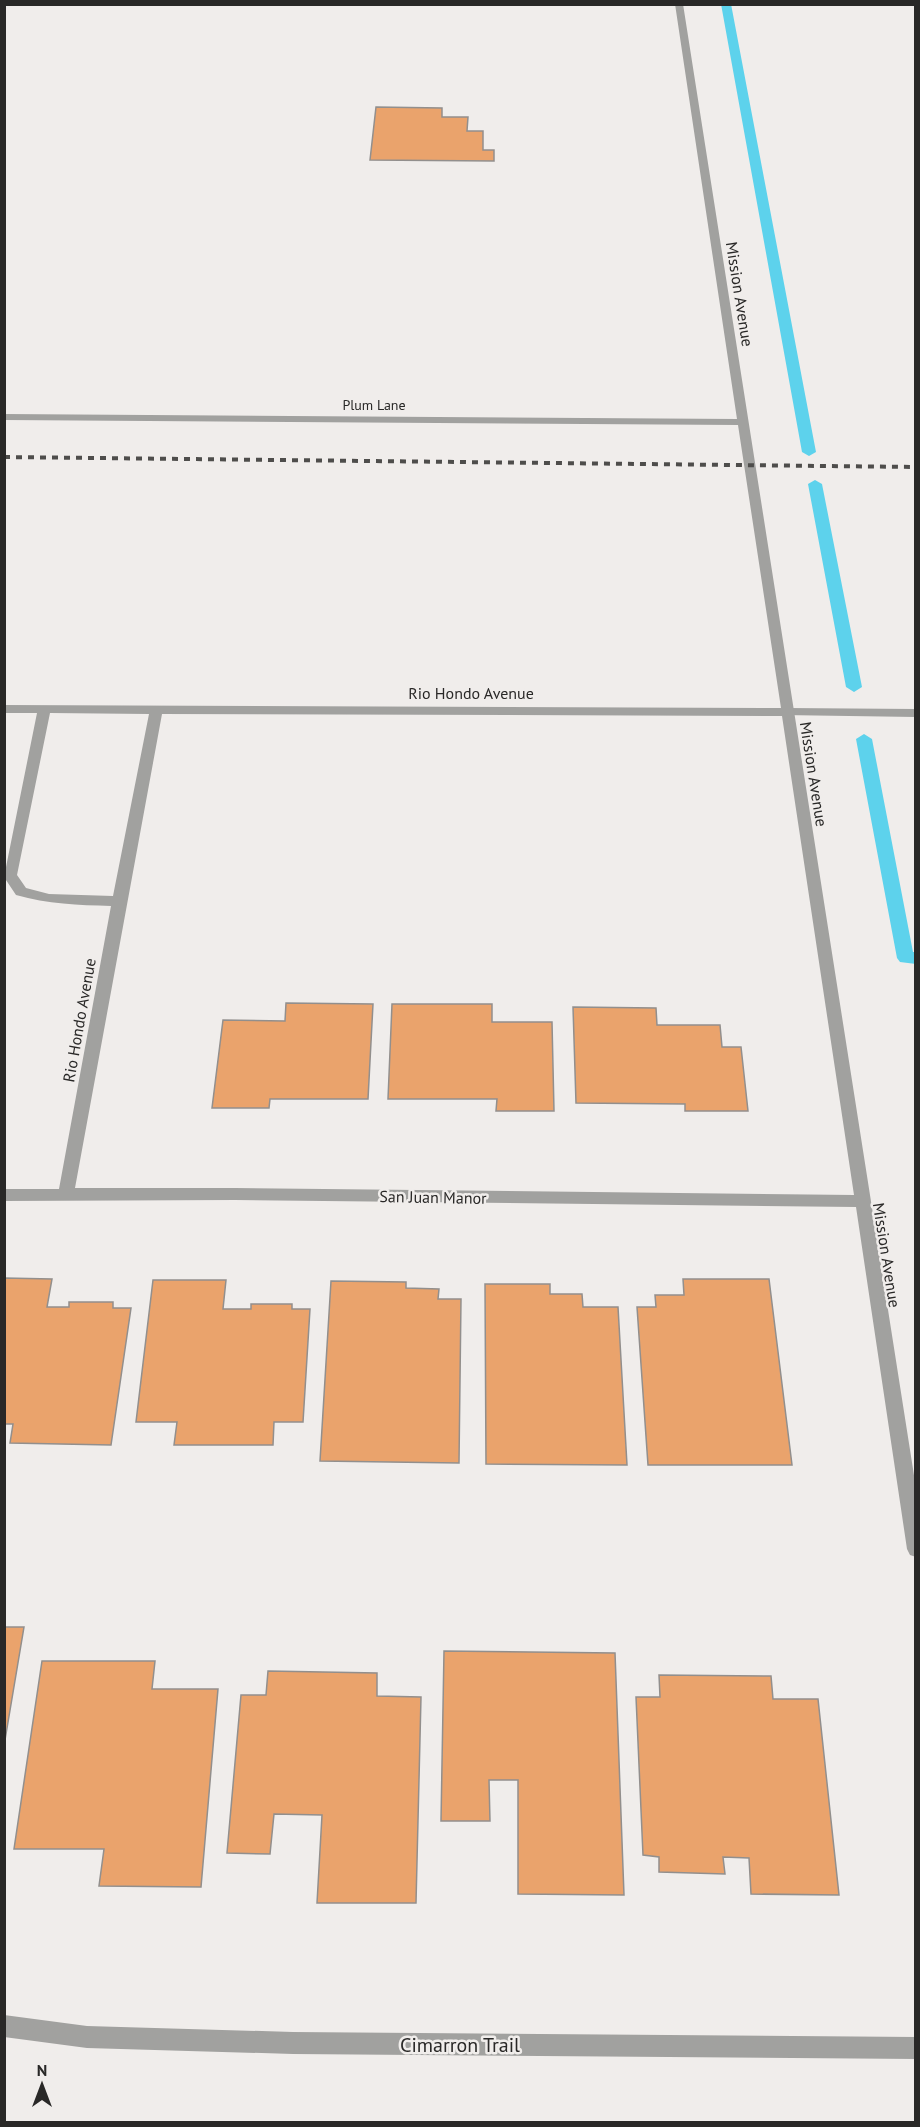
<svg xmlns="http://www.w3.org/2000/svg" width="920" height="2127" font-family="'PT Sans',sans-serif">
  <rect width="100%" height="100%" fill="#f0edeb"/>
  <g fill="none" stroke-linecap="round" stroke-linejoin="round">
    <path fill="#5dd2ec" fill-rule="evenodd" d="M 721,4 L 731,4 L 816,452 L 809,456 L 802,452 Z
      M 815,480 L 822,484 L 862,687 L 854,692 L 846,687 L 808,484 Z
      M 864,734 L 872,739 L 913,952 L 916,952 L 916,964 L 900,962 L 897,958 L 856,739 Z"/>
  </g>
  <path fill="#eaa36c" stroke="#928f8d" stroke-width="1.5" d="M 376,107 L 442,108 L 442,117 L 468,117 L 467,131 L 483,131 L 483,150 L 494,150 L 494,161 L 370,160 Z
    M 286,1003 L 373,1004 L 368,1099 L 270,1099 L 269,1108 L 212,1108 L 223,1020 L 285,1021 Z
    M 392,1004 L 492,1004 L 492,1022 L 552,1022 L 554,1111 L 496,1111 L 497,1099 L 388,1099 Z
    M 573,1007 L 656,1008 L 657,1025 L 720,1025 L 722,1047 L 741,1047 L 748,1111 L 685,1111 L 685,1104 L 576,1103 Z
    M 4,1278 L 52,1279 L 47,1307 L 69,1307 L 69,1302 L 113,1302 L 113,1308 L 131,1308 L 111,1445 L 10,1443 L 13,1424 L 4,1424 Z
    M 683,1279 L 769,1279 L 792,1465 L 648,1465 L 637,1307 L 656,1307 L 655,1295 L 684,1295 Z
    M 153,1280 L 226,1280 L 223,1309 L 251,1309 L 251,1304 L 292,1304 L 292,1309 L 310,1309 L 303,1422 L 274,1422 L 273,1445 L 174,1445 L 177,1422 L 136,1422 Z
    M 331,1281 L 406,1282 L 406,1288 L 439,1289 L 438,1299 L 461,1299 L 459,1463 L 320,1461 Z
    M 485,1284 L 550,1284 L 550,1294 L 582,1294 L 583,1307 L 618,1307 L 627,1465 L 486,1464 Z
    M 4,1627 L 24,1627 L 4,1746 Z
    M 444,1651 L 615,1653 L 624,1895 L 518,1894 L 518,1780 L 489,1780 L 490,1821 L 441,1821 Z
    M 42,1661 L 155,1661 L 152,1689 L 218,1689 L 201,1887 L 99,1886 L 104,1849 L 14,1849 Z
    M 268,1671 L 377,1673 L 377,1696 L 421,1697 L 416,1903 L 317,1903 L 322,1815 L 274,1814 L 270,1854 L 227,1853 L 241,1695 L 266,1695 Z
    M 659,1675 L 771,1676 L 773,1699 L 818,1699 L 839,1895 L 751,1894 L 749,1858 L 723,1857 L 725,1874 L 659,1872 L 659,1857 L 643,1855 L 636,1697 L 660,1697 Z"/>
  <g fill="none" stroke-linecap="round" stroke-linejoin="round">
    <path fill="#a1a19f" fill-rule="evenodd" d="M 787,708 L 916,709 L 916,717 L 782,715 L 781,712 L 782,709 Z"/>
    <path fill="#a1a19f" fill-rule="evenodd" d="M 675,4 L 683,4 L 916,1488 L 916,1557 L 910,1555 L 907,1549 L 856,1207 L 235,1200 L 4,1201 L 4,1189 L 59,1189 L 111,906 C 78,905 48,904 16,895 L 4,877 L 37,713 L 4,713 L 4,705 L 781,708 L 738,425 L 4,420 L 4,414 L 737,419 ZM 50,713 L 149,714 L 113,896 L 49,894 L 26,888 L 17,875 ZM 162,714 L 782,716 L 854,1195 L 235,1188 L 75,1188 Z
      M 4,2015 L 87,2026 L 293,2032 L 916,2037 L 916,2059 L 293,2054 L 87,2048 L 4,2037 Z"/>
    <path stroke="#4e4d4b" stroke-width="4" stroke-dasharray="6 6" stroke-linecap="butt" d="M 4,457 L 916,467"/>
  </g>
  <g text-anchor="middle" stroke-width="5" stroke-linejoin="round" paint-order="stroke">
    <g font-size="14" fill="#292827" stroke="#f0edeb">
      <text x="374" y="410">Plum Lane</text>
    </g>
    <g font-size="16" fill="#292827" stroke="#f0edeb">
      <text transform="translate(740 294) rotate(81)" y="6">Mission Avenue</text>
      <text x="471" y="699">Rio Hondo Avenue</text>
      <text transform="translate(814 774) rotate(81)" y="6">Mission Avenue</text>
      <text transform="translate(79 1020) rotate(-80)" y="6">Rio Hondo Avenue</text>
      <text transform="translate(433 1197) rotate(1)" y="6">San Juan Manor</text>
      <text transform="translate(887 1255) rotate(81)" y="6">Mission Avenue</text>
    </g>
    <g font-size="20" fill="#292827" stroke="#f0edeb">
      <text x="460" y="2052">Cimarron Trail</text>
    </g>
  </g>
  <rect width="920" height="2127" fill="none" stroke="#292827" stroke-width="12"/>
  <g transform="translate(42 2085)" stroke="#f0edeb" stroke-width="4.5" paint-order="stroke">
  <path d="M0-4.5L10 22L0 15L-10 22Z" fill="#292827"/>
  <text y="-9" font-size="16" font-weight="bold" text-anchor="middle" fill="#292827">N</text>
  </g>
</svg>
